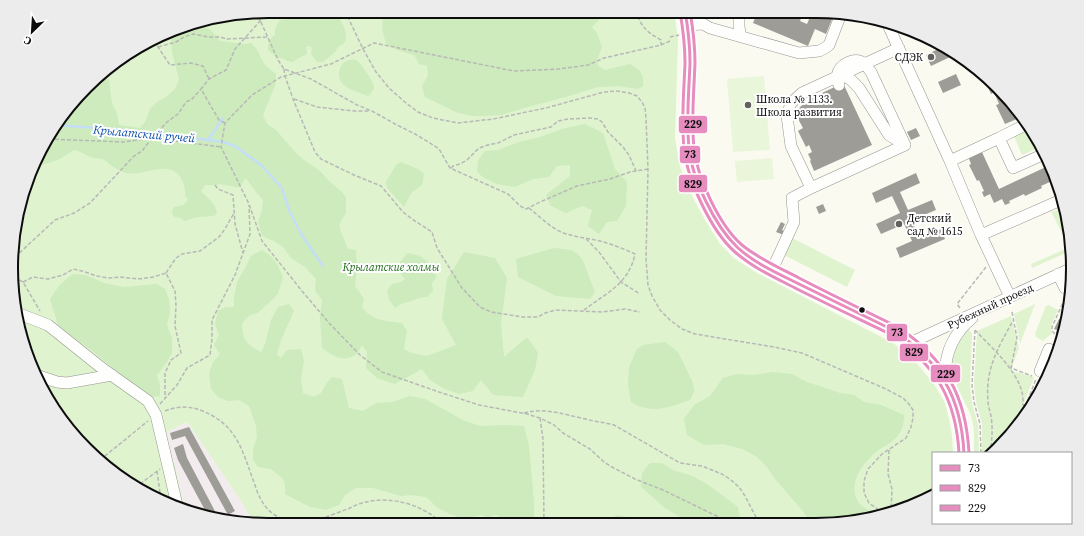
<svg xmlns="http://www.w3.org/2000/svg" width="1084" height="536" font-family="'Source Serif 4',serif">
  <rect width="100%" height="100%" fill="#fbfaf1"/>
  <path fill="#f3ecee" d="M 187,422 L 239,498 L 251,518 L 260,524 L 251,524 L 184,506 L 176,469 L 163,434 Z"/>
  <path fill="#dff3cf" d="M 268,11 L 674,11 L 678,39 L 675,138 L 680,167 L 693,198 L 705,220 L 720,244 L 735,259 L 757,273 L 893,343 L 913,359 L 934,384 L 945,403 L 949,419 L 952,436 L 953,453 L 933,453 L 933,495 L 914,506 L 849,523 L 260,524 L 251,518 L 239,498 L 187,422 L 163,434 L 176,469 L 184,506 L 155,499 L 86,450 L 38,382 L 13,302 L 16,218 L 54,125 L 111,64 L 185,25 Z
    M 1027,130 L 1038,148 L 1022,155 L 1014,136 Z
    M 1062,208 L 1067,244 L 1050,209 L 1053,212 Z
    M 792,238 L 855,270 L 847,287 L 784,255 Z
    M 1068,248 L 1068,252 L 1032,268 L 1031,264 Z
    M 1035,304 L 1020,344 L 1014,314 Z
    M 1049,305 L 1058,310 C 1055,317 1049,326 1052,333 L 1043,341 L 1036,337 L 1035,334 L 1045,308 L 1046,306 Z
    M 1011,316 L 1019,348 L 1013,364 L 1012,371 L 1034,377 L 1014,429 L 1012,430 L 1009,437 L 993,453 L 982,453 L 982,424 L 976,402 L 974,384 L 977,331 Z
    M 968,327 L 972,334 L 970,385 L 972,403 L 978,425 L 979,453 L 974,453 C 974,440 975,426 970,413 C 964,399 945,368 951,353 C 955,344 963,335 968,327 Z
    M 1041,381 L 1046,383 L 1044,385 L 1041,385 L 1036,397 L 1024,416 L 1036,384 Z"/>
  <path fill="#cdebbc" d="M 292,11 L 336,11 L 344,27 L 346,34 L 346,40 L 343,44 L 338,47 L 335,52 L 323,62 L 317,62 L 311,54 L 312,49 L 310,46 L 306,47 L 307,54 C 302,57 297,58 293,62 L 287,61 L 282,58 L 277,58 L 268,50 C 268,43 269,39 275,35 C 275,29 276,25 280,20 L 286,19 Z
    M 377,11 L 602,11 L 602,17 L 592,27 L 597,33 L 602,47 L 597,60 L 598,66 L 605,70 L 630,64 C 640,70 644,73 643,86 L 638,89 L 619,86 L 598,87 L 569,96 L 528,107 L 501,115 L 485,116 L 472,116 L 458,113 L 425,97 L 422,86 L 428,75 L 427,66 L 419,64 L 414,55 L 397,50 L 386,44 L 382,29 L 383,20 L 379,16 Z
    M 195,23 L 211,30 L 220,41 L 245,44 L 251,43 L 256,48 L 264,64 L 276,74 L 275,86 L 263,115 L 267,124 L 276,130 L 296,153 L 304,160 L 316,168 L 322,173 L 329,181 L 342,192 L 346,198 L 346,213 L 342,219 L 339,226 L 341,232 L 348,249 L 356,250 L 357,269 L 355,286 L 364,299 L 362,307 C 372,321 386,321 402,323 L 407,331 L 404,349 L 412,353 L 427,356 L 456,345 L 442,319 L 447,279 L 464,252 L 495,258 L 507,278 L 501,324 L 504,357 L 527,337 L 538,353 L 535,370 L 523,397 L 493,395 L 481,380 L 473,391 L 459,394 L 445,389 L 430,380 L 422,369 L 395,384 L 377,378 L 366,368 L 367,352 L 362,345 C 360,348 358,353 355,355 C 342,363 332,355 322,348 L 320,318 L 322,300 L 315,291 L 316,279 L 305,267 L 291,258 L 283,247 L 274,241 L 262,236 L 258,222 L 262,210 L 263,200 L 252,187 L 246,178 C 239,186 242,189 231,186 C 227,185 224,186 221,184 L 215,185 L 205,185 L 201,191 C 208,198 215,203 217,213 L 214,216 L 197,217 L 184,221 L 181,218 L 175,217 L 172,214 L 173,208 C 180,204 184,208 188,199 L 185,196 C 186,190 184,183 181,178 C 169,158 143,177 126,173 C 122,172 116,169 112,166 C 109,164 106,160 102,159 C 99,158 94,159 90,157 C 84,154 80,151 74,150 L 58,160 L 37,166 L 54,125 L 101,76 L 109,80 L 112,103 L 117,113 L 119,125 L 140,128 L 145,122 L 150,109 L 158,101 L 166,97 L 175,89 L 179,80 L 172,52 L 171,39 C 178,27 182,25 195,23 Z
    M 349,60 C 352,60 354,59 356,60 C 360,62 375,83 374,88 C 373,91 370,94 368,96 C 359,92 339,88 339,75 C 338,71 341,66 343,63 Z
    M 585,124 L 603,133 L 615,169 L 627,182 L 626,206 L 617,221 L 607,222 L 599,234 L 588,226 L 592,210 L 582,206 L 566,213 L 551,206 L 546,195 L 570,176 L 570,165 L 557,166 L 549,177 L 533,179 L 515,187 L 497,184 L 484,178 L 477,172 L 478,160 L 485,151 L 498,150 L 519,142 L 540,137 L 562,129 Z
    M 401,162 L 418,169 L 424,174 L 422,185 L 412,192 L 404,207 L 387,188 L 386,182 L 396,165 Z
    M 554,248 L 571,250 L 578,254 L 583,261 L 595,292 L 590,299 L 556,296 L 518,277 L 516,259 Z
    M 262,250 C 275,258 277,263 283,277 L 278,294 L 259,312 L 249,316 L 242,323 C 243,341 245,343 261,352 L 265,344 L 271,320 L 278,307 L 289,304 L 294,311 L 281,340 L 277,354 L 281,358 L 287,350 L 301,349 L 304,361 L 301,379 L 303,393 L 314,397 L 321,393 L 326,384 L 332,377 L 342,379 L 349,408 L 363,411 L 376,403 L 392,402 L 410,396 L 425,399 L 463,420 L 480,426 L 503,425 L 524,426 L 529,446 L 534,502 L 534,522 L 533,524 L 499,524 L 501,519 L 497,515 L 494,515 L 488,518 L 485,516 L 481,515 L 463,519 L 450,514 L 438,508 L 426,497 L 411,495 L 401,496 L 373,488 L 356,488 L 345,495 L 339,505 L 326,510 L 310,507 L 285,494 L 285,484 L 283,479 L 271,469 L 258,467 L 253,460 L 253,449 L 257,437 L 256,426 L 249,406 L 239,400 L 228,401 L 218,397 L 211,389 L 209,373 L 213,362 L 220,354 L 214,345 L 219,335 L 215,324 L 218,311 L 226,307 L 234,307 L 234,297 L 237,282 L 245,268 L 251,256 Z
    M 408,253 L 420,256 L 428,262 L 430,271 L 437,276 L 432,283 L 433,291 L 427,297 C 419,297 418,299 411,301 C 403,304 403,302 395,308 L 389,300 L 387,290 L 392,284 L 401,282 L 405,279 L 400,273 L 400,262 Z
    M 72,274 L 86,275 L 104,283 L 124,287 L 157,284 L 165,289 L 169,299 L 170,312 L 167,325 L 172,338 L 172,353 L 167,362 L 157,375 L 160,385 L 160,396 L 150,397 L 135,387 L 90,349 L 71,336 L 58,325 L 50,299 L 58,287 Z
    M 665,342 L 678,352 L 693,383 L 694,392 L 690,400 C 669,407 652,415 631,402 L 628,385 L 629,367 L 637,349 L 643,345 Z
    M 772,372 L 792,374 L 807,382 L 840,393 L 854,395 L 864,402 L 881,405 L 904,415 C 904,424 902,431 896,438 C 890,444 882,447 876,452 C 863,463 848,483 857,500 C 861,508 871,510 876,516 L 849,523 L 811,523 L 802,510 L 775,479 L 766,466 L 757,457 L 742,449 L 723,444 L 704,445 L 687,435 L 684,419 L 694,405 L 710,396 L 723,378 L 737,374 L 754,375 Z
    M 650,463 L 662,463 L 673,470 L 692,476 L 707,484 L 738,507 L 741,522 L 740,523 L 689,523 L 680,517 L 665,508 L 641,487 L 642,473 Z
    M 617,515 L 623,516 L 628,518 L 628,523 L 606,523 Z"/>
  <path fill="#eaf6d9" d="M 764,76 L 770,150 L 733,152 L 727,79 Z
    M 772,158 L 774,179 L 737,182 L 735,161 Z"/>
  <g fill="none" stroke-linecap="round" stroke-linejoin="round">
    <path stroke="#c4def8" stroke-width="2.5" d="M 54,125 L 112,129 L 208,140 L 223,118
      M 208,140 L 223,142 L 235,146 L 261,165 L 282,188 L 289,210 L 301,234 L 323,266"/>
  </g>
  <path fill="#9e9c97" d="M 758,11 L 803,12 L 804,12 L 800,21 L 807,24 L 812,12 L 835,12 L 826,34 L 815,29 L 808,46 L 753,23 Z
    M 942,47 L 947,50 L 950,57 L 931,66 L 926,55 Z
    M 956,74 L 961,85 L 943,93 L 938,82 Z
    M 985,80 L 1009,98 L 1018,114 L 1017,114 L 1019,118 L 1005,124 L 996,105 L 999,104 L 994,92 L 991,94 Z
    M 843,83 L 872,145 L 814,171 L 810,161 L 811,160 L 808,154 L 812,152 L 809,145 L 806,147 L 798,131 L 803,128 L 796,115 L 800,107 L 804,104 L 808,103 L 808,100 L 815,96 L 816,98 L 823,95 L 822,93 Z
    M 916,128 L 920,136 L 911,140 L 907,132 Z
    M 981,150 L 999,189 L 1048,166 L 1057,181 L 1053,183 L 1052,181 L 1041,186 L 1042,188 L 1025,196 L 1024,194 L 1009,201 L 1010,203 L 1005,205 L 1002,199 L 994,203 L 990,194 L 984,197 L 982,192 L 984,191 L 979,180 L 977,181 L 969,165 L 971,164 L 968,156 Z
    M 916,173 L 920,183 L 900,192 L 908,210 L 932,200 L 936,210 L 912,220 L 920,238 L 941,229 L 945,239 L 900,258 L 896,248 L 912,241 L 904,224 L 881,234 L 876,224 L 900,213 L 892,196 L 876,203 L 872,193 Z
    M 823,204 L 826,211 L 819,214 L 816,207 Z
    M 781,222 L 785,224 L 782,230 L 786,232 L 784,235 L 776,232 Z
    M 1062,317 L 1064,318 L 1059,335 L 1056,333 L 1057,330 L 1054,329 L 1059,319 L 1061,319 Z
    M 189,427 L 235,511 L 228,515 L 185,436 L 172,440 L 170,433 Z
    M 183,444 L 187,458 L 217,515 L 206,512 L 178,460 L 174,448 Z"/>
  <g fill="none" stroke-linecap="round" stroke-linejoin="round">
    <g stroke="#949490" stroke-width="12">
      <path id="minor" d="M 685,11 C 695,56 685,102 689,148 C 691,176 716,227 737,247 C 756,264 782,275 805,287 C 835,302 865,317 895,331 C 937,357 965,403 964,453
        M 739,11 L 739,27 L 741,37
        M 687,25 L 703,24 L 710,28 L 799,53 L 819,51 L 825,48 L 829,45 L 841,14
        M 889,27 L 950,161 L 981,235 L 1010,297
        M 841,75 L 850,79 L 859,88 L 889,135 L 905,145
        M 839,85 C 838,82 837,79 837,76 C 839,64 855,56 865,64 C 867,66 869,70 871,72 L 905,145
        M 999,138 L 1025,125
        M 950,161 L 999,138 L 1013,168 L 1042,155
        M 811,188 L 905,145
        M 981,235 L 1061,200
        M 772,270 L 794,222 L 792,198 L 811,188 L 791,146 L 787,116 L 791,103 L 802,93 L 899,48
        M 1058,274 L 1065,288 L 1071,291
        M 17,313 L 48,325 L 103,369 L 148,401 L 156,415 L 177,505
        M 910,343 L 1070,269
        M 36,375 L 57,382 L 67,383 L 112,375
        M 1048,375 L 1040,371 L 1049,349
        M 946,382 C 943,356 952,335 972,318"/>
    </g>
    <path stroke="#b8b8b6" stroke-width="1.5" stroke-dasharray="4 2" stroke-linecap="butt" d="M 345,11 L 363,49 L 376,72 L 389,88 L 406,103 L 418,112 L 433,118 L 458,123 L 493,119 L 546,108 L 604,92 L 617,91 L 629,93 L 637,96 L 642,102 L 645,108 L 646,118 L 648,169 L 646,259 L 648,285 L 652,296 L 660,310 L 670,320 L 682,329 L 695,334 L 774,347 L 802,353 L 886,389 L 903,398 L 909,404 L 913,410 L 913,418 L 911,427 L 906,438 L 882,454 L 868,469 L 864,481 L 864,493 L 869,503 L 879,510 L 886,513
      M 635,11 C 643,28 645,31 661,40 L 661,45
      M 253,13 L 260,20 L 278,60 L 284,69 L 311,79 L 357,105 L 372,111 L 395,124 L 415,134 L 430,143 L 439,149 L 450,168 L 508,194 L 520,206 L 526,209 L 540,202 L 577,186 L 610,179 L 630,172 L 648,169
      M 670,37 L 679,35
      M 154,41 L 170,65 L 191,63 L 203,66 L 209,79
      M 670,41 L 661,45 L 604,58 L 588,65 L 559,69 L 514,71 L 374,43 L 331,64 L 281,77 L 252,95 L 225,123 L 221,147 L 249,204 L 262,241 L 302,291 L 330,324 L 360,355 L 382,372 L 439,392 L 479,405 L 527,414 L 540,418 L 554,425 L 563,433 L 590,449 L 604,462 L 612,467 L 635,479 L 663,490 L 731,523
      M 158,47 L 176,42 L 184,37 L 193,34 L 209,37 L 220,37 L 227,39 L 267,37
      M 284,69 L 285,76 L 293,99 L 315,152 L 321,159 L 354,175 L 381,186 L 403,212 L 412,219 L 432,232 L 437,248 L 462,288 L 480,307 L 491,312 L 523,317 L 538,317 L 545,313 L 556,310 L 602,312 L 625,309 L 640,312
      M 294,99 L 317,107 L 354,111 L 370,111
      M 225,123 L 219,120 L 201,89 L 209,79 L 226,70 L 235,49 L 269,11
      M 49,139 L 123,142 L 152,138 L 221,147
      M 451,168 L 453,166 L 460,164 L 467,160 L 479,148 L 488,145 L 498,143 L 514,135 L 551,127 L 558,121 L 568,119 L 590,118 L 598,119 L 602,122 L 608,132 L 623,147 L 629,155 L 636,171
      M 215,185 L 218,189 L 233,195 L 235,224 L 243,253
      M 529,208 C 539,216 550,227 561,232 C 574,237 587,238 600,241 C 612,244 624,249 635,254 C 629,284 606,293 584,310
      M 586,239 L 599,252 L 621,282 L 640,294
      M 15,257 L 55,220 L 74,213 L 90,203 L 134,156 L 142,151 L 152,138 L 167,122 L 178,114 L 186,102 L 192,99 L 201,89
      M 166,273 L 176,258 L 182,254 L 200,251 L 219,237 L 225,229 L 234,213
      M 14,277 L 23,282 L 40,311
      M 23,282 L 33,277 L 48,279 L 63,275 L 73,269 L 82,271 L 97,276 L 108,278 L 120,277 L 138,279 L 153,277 L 166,273 L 175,291 L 176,306 L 175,326 L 181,353 L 171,360 L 165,373 L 165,399
      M 960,308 L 957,304 L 986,267
      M 1012,312 L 1017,338 L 1011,368 L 1032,376
      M 975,330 L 972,385 L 974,402 L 980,424 L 981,453
      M 975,330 C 991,347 1016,369 1022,392 C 1023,396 1023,401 1023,405 L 1025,406
      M 1055,334 L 1052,331 L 1052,327 L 1065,298
      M 160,404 L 177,385 L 187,368 L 210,355 L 212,339 L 212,320 L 235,275 L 250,234 L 249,205
      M 165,411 C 176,406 189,406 200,410 C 238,424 242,451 255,485 C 258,495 263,506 272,513 C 296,531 326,517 350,508 C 354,506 358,504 362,503 C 390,495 422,504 443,524
      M 524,413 C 546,407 565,415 586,419 C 595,422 604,422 614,425 L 680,463 L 702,466 L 722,474 L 731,480 L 739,487 L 745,496 L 759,523
      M 540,418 L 543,439 L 544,524
      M 1019,423 L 1036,379
      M 889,450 L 888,474 L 892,489 L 891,512
      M 990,453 C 992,440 993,429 991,416 C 990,411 988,406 988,401 C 985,368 999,346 1014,319
      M 100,460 L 148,421
      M 157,471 L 161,500
      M 140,484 L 160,469"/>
    <use href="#minor" stroke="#fefefd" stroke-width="11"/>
    <g stroke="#fff" stroke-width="6">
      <path id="bus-1" d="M 685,11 C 688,28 690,45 690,63 C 689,91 686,119 689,148 C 692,179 715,226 737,247 C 754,263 777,273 797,283 C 829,299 862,315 895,331 C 941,363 961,397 964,453"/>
    </g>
    <g stroke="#fff" stroke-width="6">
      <path id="bus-2" d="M 680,12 C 683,29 685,46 685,63 C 684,91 681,119 684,148 C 687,179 711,231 735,252 C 753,268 776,278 797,289 C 829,305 861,320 892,335 C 936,366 956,399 959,453"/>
    </g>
    <g stroke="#fff" stroke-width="6">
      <path id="bus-3" d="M 690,11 C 693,29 695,45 695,63 C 694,91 691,120 694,148 C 697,177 719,225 742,245 C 759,259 780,268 799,278 C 832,295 865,311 898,327 C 945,359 966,395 969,453"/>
    </g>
    <use href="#bus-1" stroke="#e78cbe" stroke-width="3"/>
    <use href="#bus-2" stroke="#e78cbe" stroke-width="3"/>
    <use href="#bus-3" stroke="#e78cbe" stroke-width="3"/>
  </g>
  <g fill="#60605d" stroke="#fff" stroke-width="1.5">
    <circle cx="931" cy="57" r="4"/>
    <circle cx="748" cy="105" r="4"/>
    <circle cx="899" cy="224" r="4"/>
  </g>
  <circle fill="#0d0d0d" stroke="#fff" stroke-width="1.5" cx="862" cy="310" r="3.5"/>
  <g text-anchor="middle" stroke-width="4" stroke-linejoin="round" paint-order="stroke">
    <g font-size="11" fill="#0d0d0d" stroke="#fff" text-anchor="start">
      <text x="923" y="61" text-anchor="end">СДЭК</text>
      <text x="756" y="103">Школа № 1133.<tspan x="756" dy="13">Школа развития</tspan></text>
      <text x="907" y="222">Детский<tspan x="907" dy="13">сад № 1615</tspan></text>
    </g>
    <g font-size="11" font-style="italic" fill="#1d6a18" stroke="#fff">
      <text x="391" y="271">Крылатские холмы</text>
    </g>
    <g font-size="11" fill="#0d0d0d" stroke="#fff">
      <text transform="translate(990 306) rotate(-25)" y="4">Рубежный проезд</text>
    </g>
    <g font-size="12" font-style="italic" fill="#0d4da8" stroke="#fff">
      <text transform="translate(144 134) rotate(5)" y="4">Крылатский ручей</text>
    </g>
  </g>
  <path d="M0 0H1084V536H0ZM268 18H816A250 250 0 0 1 1066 268V268A250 250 0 0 1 816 518H268A250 250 0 0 1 18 268V268A250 250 0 0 1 268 18Z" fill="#ececec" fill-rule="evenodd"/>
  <path fill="none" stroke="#0d0d0d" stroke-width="2" d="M268 18H816A250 250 0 0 1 1066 268V268A250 250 0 0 1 816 518H268A250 250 0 0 1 18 268V268A250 250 0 0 1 268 18Z"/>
  <g stroke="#fff" stroke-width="1.5">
    <rect x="678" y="115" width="30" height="19" rx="4" fill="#e78cbe"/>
    <rect x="679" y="145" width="22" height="19" rx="4" fill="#e78cbe"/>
    <rect x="678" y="174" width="30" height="19" rx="4" fill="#e78cbe"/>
    <rect x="886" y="323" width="22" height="19" rx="4" fill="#e78cbe"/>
    <rect x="899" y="343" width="30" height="19" rx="4" fill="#e78cbe"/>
    <rect x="930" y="364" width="31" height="19" rx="4" fill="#e78cbe"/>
  </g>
  <g font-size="11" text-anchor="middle" font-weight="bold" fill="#111">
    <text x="693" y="128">229</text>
    <text x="690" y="158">73</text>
    <text x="693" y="188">829</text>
    <text x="897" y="336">73</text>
    <text x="914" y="356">829</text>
    <text x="946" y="378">229</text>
  </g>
  <rect x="932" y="452" width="140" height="72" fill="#ffffff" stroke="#9e9e9e"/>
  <rect x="940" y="465" width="20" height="6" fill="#e78cbe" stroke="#9e9e9e"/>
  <text x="968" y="472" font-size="12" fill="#0d0d0d">73</text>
  <rect x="940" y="485" width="20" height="6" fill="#e78cbe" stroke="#9e9e9e"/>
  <text x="968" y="492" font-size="12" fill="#0d0d0d">829</text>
  <rect x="940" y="505" width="20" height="6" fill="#e78cbe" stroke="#9e9e9e"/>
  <text x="968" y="512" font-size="12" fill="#0d0d0d">229</text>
  <g transform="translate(32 32) rotate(205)" stroke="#ffffff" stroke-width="3" paint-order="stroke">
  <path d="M0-3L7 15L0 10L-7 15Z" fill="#0d0d0d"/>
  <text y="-6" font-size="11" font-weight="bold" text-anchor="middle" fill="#0d0d0d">С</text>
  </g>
</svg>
